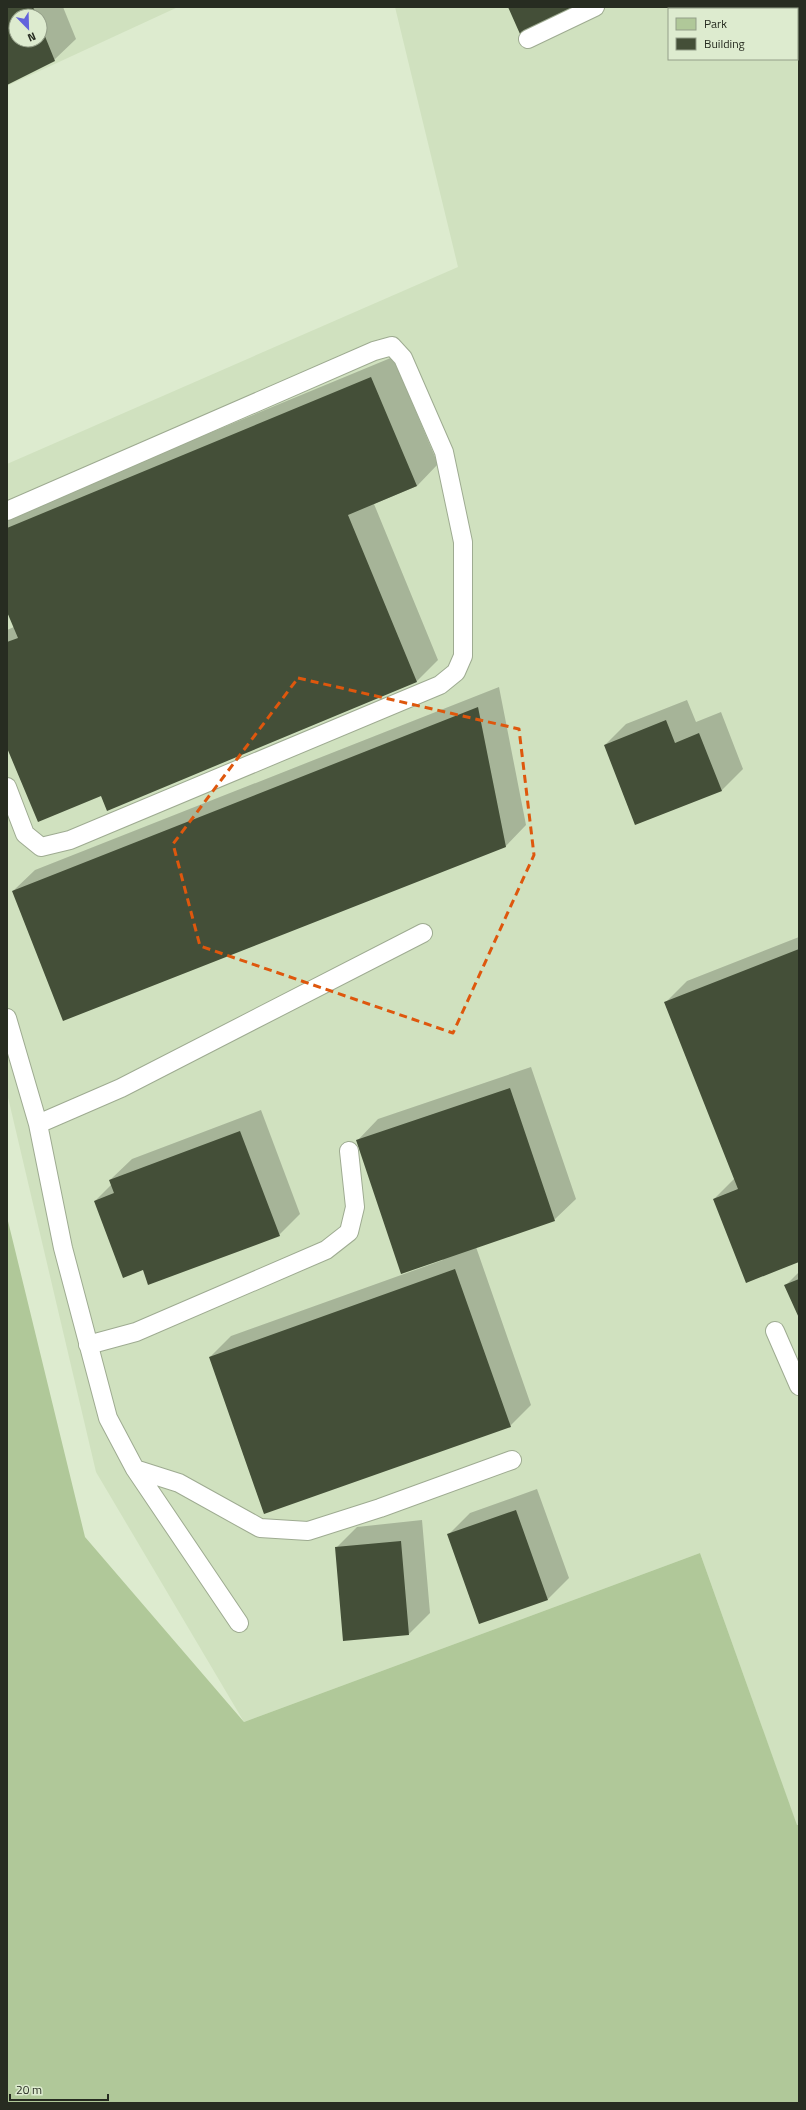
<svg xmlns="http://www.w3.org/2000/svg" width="806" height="2110" font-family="'Titillium Web',sans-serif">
  <rect width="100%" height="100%" fill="#ddebcf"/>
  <path fill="#d0e1bf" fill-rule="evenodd" d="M 7,7 L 178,7 L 7,86 ZM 16,16 L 40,16 L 40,40 L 16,40 Z
    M 395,7 L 799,7 L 799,1825 L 797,1826 L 700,1553 L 244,1722 L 96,1472 L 7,1093 L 7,464 L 458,267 ZM 669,9 L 797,9 L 797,59 L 669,59 Z"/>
  <path fill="#b0c899" d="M 7,1217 L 85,1537 L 244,1722 L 700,1553 L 797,1825 L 799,1825 L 799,2103 L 7,2103 Z"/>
  <path fill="#0003" fill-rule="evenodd" d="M 7,7 L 63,7 L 76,39 L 54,60 L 7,84 ZM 16,16 L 40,16 L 40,40 L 16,40 Z
    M 393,357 L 438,464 L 417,486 L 374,504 L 438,660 L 417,681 L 107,809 L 101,795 L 7,745 L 7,630 L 14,627 L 7,610 L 7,517 Z
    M 499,687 L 526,825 L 505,847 L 13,891 L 35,870 Z
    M 687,700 L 696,722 L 721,712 L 743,769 L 722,790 L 636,824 L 605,745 L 626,724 Z
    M 799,937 L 799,1261 L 714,1199 L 735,1178 L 666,1002 L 687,981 Z
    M 531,1067 L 576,1199 L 554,1220 L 476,1247 L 531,1405 L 510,1426 L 210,1357 L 231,1336 L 443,1260 L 357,1141 L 378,1119 Z
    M 261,1110 L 300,1214 L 279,1235 L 143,1269 L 95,1201 L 112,1184 L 110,1180 L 132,1159 Z
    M 799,1272 L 799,1316 L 786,1285 Z
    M 537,1489 L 569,1578 L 548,1599 L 448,1535 L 470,1513 Z
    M 422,1520 L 430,1613 L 409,1634 L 336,1548 L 357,1527 Z"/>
  <path fill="#444f38" d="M 7,7 L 33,7 L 37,16 L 16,16 L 16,40 L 40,40 L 40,24 L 55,61 L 7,85 Z
    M 508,7 L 580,7 L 520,34 Z
    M 371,377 L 417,486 L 348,515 L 417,682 L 107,811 L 101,796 L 38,822 L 7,748 L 7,642 L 18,638 L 7,612 L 7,528 Z
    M 478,707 L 506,847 L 63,1021 L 12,891 Z
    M 666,720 L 675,743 L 699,733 L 722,791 L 635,825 L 604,745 Z
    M 799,949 L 799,1262 L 746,1283 L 713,1199 L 738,1189 L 664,1002 Z
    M 510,1088 L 555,1221 L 401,1274 L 356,1140 Z
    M 240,1131 L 280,1236 L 148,1285 L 143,1270 L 123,1278 L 94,1201 L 114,1193 L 109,1180 Z
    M 455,1269 L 511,1427 L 264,1514 L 209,1357 Z
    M 799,1279 L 799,1318 L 784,1285 Z
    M 516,1510 L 548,1600 L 479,1624 L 447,1534 Z
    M 401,1541 L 409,1635 L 343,1641 L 335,1547 Z"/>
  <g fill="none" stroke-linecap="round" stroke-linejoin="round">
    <g stroke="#9eab91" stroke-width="20">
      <path id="service" d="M 528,39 L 595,7
        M 7,511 L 374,351 L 392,346 L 403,358 L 444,452 L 463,542 L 463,656 L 456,672 L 440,685 L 70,840 L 41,847 L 25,834 L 7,787
        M 7,1018 L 38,1124 L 63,1248 L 108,1418 L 135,1469 L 239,1623
        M 38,1124 L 121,1088 L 423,933
        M 775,1331 L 799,1386
        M 88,1345 L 136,1332 L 326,1250 L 349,1232 L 355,1207 L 349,1151
        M 135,1469 L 179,1483 L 260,1528 L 308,1531 L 380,1508 L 512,1460"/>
    </g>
    <use href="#service" stroke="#fff" stroke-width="18"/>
  </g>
  <path fill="none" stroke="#de570d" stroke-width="3" stroke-dasharray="8 5" stroke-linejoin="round" d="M 298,678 L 519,729 L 534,855 L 453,1033 L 200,946 L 173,844 Z"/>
  <rect width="806" height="2110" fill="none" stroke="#272c21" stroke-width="16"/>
  <rect x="668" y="8" width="130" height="52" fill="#ddebcf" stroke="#949f89"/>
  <rect x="676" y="18" width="20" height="12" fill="#b0c899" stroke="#949f89"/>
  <text x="704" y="28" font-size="12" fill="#272c21">Park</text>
  <rect x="676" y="38" width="20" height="12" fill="#444f38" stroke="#949f89"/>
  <text x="704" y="48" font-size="12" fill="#272c21">Building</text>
  <g transform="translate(28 28) rotate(157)"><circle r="19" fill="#ddebcf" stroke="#949f89"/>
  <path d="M0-3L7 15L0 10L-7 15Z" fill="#6263dc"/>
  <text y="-6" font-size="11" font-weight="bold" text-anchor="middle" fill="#272c21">N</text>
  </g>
  <path d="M10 2094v6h98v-6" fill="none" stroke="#272c21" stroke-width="2"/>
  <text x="16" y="2094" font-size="12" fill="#272c21" stroke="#ddebcf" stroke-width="3" paint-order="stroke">20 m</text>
</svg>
